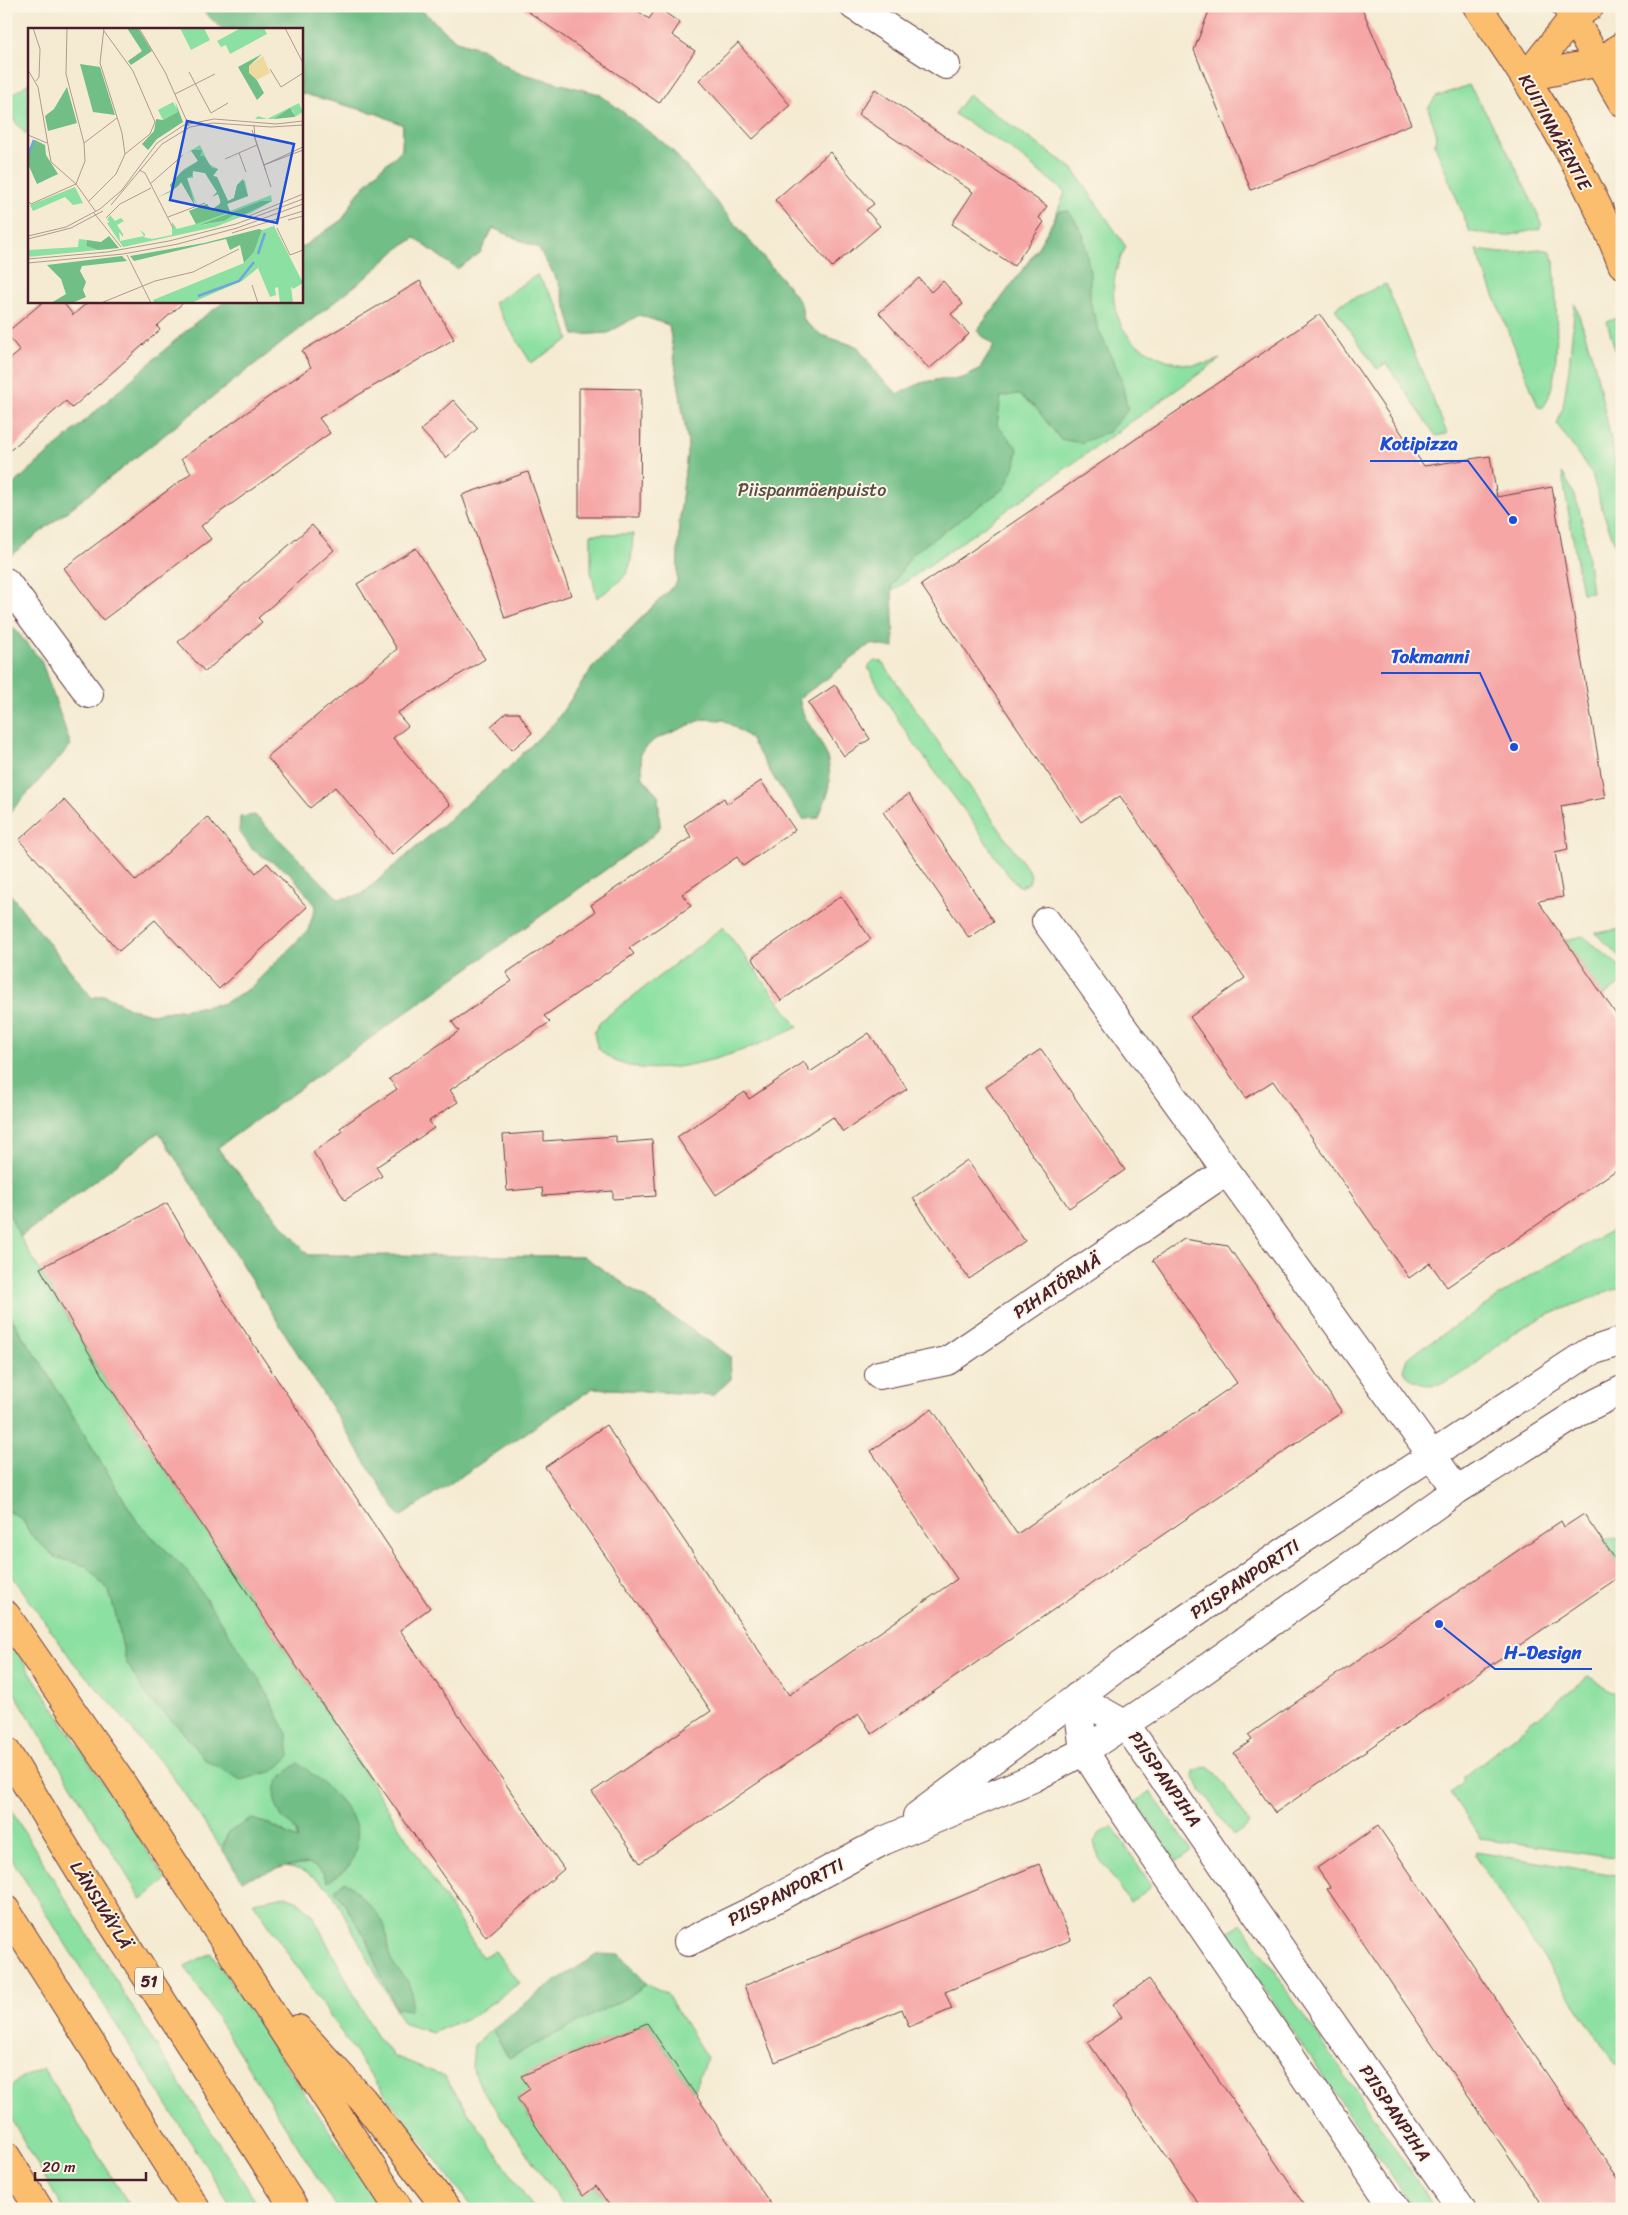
<svg xmlns="http://www.w3.org/2000/svg" width="1628" height="2215" font-family="Sriracha,sans-serif">
  <rect width="100%" height="100%" fill="#fcf5e5"/>
  <filter id="ink" filterUnits="userSpaceOnUse"><feTurbulence type="fractalNoise" baseFrequency=".02" numOctaves="2"/><feDisplacementMap in="SourceGraphic" scale="10" xChannelSelector="R" yChannelSelector="G"/><feConvolveMatrix kernelMatrix="1 2 1 2 8 2 1 2 1" color-interpolation-filters="sRGB"/></filter>
  <filter id="wash" filterUnits="userSpaceOnUse"><feTurbulence type="fractalNoise" baseFrequency=".0096" numOctaves="4" result="noise"/><feDisplacementMap in="SourceGraphic" scale="20" xChannelSelector="R" yChannelSelector="G"/><feGaussianBlur stdDeviation="1.12" result="paint"/><feColorMatrix in="noise" values="0 0 0 0 0 0 0 0 0 0 0 0 0 0 0 0 0 1.4 0 .05"/><feComposite in="paint" operator="in"/></filter>
  <g filter="url(#wash)">
    <rect width="100%" height="100%" fill="#f5ebd3"/>
    <path fill="#8ce0a1" stroke="#6b8066" d="M 417,6 L 456,41 L 483,49 L 516,72 L 599,94 L 670,148 L 788,286 L 801,304 L 804,321 L 821,335 L 858,347 L 878,376 L 898,394 L 921,383 L 941,379 L 961,379 L 979,370 L 994,346 L 977,331 C 1008,287 1048,244 1065,192 L 1007,146 L 954,114 L 968,95 L 1073,169 L 1126,247 C 1110,274 1107,313 1131,339 C 1137,346 1149,351 1157,356 C 1169,362 1187,366 1201,364 C 1207,364 1214,361 1220,359 L 866,610 L 870,644 L 829,677 L 799,698 L 803,715 L 826,754 L 829,791 L 818,818 L 803,819 L 776,781 L 749,737 L 724,720 L 703,719 L 654,740 L 640,753 L 643,778 L 658,795 L 660,827 L 651,837 L 217,1148 L 308,1255 L 583,1256 L 730,1356 L 731,1379 L 713,1395 L 593,1388 L 400,1517 L 159,1132 L 20,1237 L 103,1377 L 313,1691 L 482,1957 L 495,1951 L 519,1983 L 475,2015 L 432,2033 L 403,2023 L 332,1892 C 317,1878 306,1870 286,1866 L 309,1863 L 322,1871 L 327,1881 L 350,1865 L 281,1816 L 295,1827 L 298,1840 L 269,1824 L 228,1832 L 222,1849 L 166,1767 L 143,1744 L 116,1709 L 74,1663 L 6,1567 L 6,1510 L 22,1519 L 31,1535 L 55,1557 L 87,1566 L 109,1592 L 149,1699 L 179,1727 L 204,1759 L 171,1555 L 138,1523 L 39,1360 L 19,1331 L 6,1307 L 6,889 L 92,998 L 104,995 L 131,1009 L 151,1014 L 222,1004 L 249,989 L 308,930 L 316,906 L 361,895 L 506,770 L 556,721 L 593,667 L 677,582 L 679,525 L 688,444 L 669,325 L 639,315 L 608,333 L 574,335 L 559,283 L 538,248 L 493,228 L 480,253 L 457,269 L 415,238 L 396,250 L 370,274 L 6,559 L 6,491 L 195,323 L 226,301 L 301,301 L 301,248 L 343,219 L 356,196 L 379,170 L 402,150 L 403,125 L 378,114 L 301,93 L 301,29 L 222,29 Z
      M 29,83 L 29,132 L 26,134 L 6,112 L 6,99 Z
      M 1469,85 C 1497,130 1521,175 1542,224 L 1539,229 L 1506,236 L 1470,232 L 1435,145 L 1436,132 L 1428,108 L 1436,97 Z
      M 1539,249 L 1550,251 L 1554,261 C 1555,294 1564,384 1542,408 L 1538,406 L 1476,250 L 1502,253 Z
      M 537,275 L 558,305 L 569,339 L 531,363 L 494,303 Z
      M 1386,284 L 1446,431 L 1447,434 L 1436,436 L 1386,363 L 1377,369 L 1335,309 L 1344,302 Z
      M 1575,303 L 1594,362 L 1611,439 L 1622,498 L 1622,563 L 1603,512 L 1592,474 L 1557,424 L 1563,407 L 1569,368 Z
      M 1620,317 L 1622,323 L 1622,373 L 1607,322 Z
      M 1562,473 C 1586,506 1586,552 1592,592 L 1582,593 Z
      M 591,534 L 633,534 C 631,575 630,575 597,598 L 591,572 Z
      M 874,661 L 882,662 L 1031,874 L 1029,883 L 1020,887 C 999,869 989,844 973,822 C 936,772 895,723 868,667 Z
      M 723,927 L 798,1027 C 753,1049 641,1094 600,1050 C 596,1046 595,1037 594,1032 L 601,1021 Z
      M 1622,929 L 1622,958 L 1595,933 Z
      M 1583,936 L 1622,968 L 1622,983 L 1603,996 L 1565,940 Z
      M 1622,1225 L 1622,1287 C 1588,1299 1554,1311 1522,1328 C 1499,1341 1468,1376 1443,1383 C 1425,1387 1415,1385 1403,1370 L 1407,1358 L 1526,1278 Z
      M 1622,1537 L 1622,1563 L 1619,1565 L 1602,1540 Z
      M 6,1635 L 166,1880 L 142,1900 L 6,1679 Z
      M 1588,1676 L 1622,1699 L 1622,1858 L 1481,1838 L 1450,1793 L 1465,1780 L 1463,1778 Z
      M 1207,1766 L 1215,1771 L 1250,1824 L 1233,1836 L 1193,1777 L 1194,1771 Z
      M 1150,1791 L 1192,1851 L 1177,1861 L 1135,1802 Z
      M 6,1802 L 160,2052 L 261,2209 L 233,2209 L 6,1850 Z
      M 1113,1827 L 1151,1885 L 1149,1889 L 1130,1902 L 1099,1858 L 1094,1842 L 1100,1833 Z
      M 1476,1852 L 1622,1876 L 1622,2012 L 1618,2015 L 1622,2021 L 1622,2059 L 1616,2065 L 1480,1864 L 1475,1855 Z
      M 286,1896 L 298,1901 L 311,1913 L 376,2036 L 394,2056 L 444,2076 L 534,2209 L 474,2209 L 371,2076 L 253,1902 Z
      M 1242,1924 L 1436,2209 L 1414,2209 L 1226,1934 Z
      M 211,1953 L 381,2209 L 337,2209 L 185,1966 Z
      M 647,1984 L 666,1993 L 707,2058 L 693,2091 L 647,2023 L 522,2076 L 531,2089 L 517,2098 L 535,2126 L 549,2117 L 578,2158 L 564,2168 L 582,2196 L 596,2186 L 612,2209 L 566,2209 L 481,2088 L 472,2066 L 474,2045 L 492,2029 L 508,2057 L 628,1997 Z
      M 43,2068 L 132,2209 L 63,2209 L 6,2110 L 6,2090 L 18,2080 Z"/>
    <path fill="#71be87" stroke="#5e6e59" d="M 198,6 L 417,6 L 456,41 L 483,49 L 516,72 L 599,94 L 670,148 L 788,286 L 801,304 L 804,321 L 821,335 L 858,347 L 878,376 L 898,394 L 921,383 L 941,379 L 961,379 L 979,370 L 994,346 L 977,331 L 1033,256 L 1059,211 L 1069,211 L 1083,234 L 1090,273 L 1090,300 L 1099,331 L 1120,375 L 1128,410 L 1108,432 L 1081,443 L 1060,439 L 1036,408 L 1018,394 L 1001,397 L 997,425 L 1018,449 L 1015,465 L 1005,488 L 912,554 L 892,586 L 894,648 L 870,644 L 829,677 L 799,698 C 804,725 818,732 826,754 C 834,777 827,798 818,818 L 803,819 L 776,781 L 749,737 L 724,720 L 703,719 L 654,740 L 640,753 L 643,778 L 658,795 L 660,827 L 651,837 L 217,1148 L 308,1255 L 583,1256 L 730,1356 L 731,1379 L 713,1395 L 593,1388 L 400,1517 L 159,1132 L 20,1237 L 6,1208 L 6,889 L 92,998 L 104,995 L 131,1009 L 151,1014 L 222,1004 L 249,989 L 308,930 L 316,906 L 290,873 L 253,850 L 239,831 L 240,817 L 255,815 L 339,899 L 361,895 L 506,770 L 556,721 L 593,667 L 677,582 L 679,525 L 688,444 L 669,325 L 639,315 L 608,333 L 574,335 L 559,283 L 538,248 L 493,228 L 480,253 L 457,269 L 415,238 L 396,250 L 370,274 L 6,559 L 6,491 L 195,323 L 226,301 L 301,301 L 301,248 L 343,219 L 356,196 L 379,170 L 402,150 L 403,125 L 378,114 L 301,93 L 301,29 L 222,29 Z
      M 6,619 L 41,660 L 71,745 L 6,817 Z
      M 6,1307 L 19,1331 L 39,1360 L 138,1523 L 187,1571 L 262,1684 L 287,1734 L 290,1756 L 274,1771 L 241,1780 L 204,1759 L 179,1727 L 149,1699 L 126,1662 L 115,1612 L 109,1592 L 87,1566 L 55,1557 L 31,1535 L 22,1519 L 6,1510 Z
      M 299,1763 C 323,1784 368,1815 355,1851 C 354,1856 352,1862 349,1865 C 344,1872 334,1877 328,1882 L 322,1871 L 309,1863 L 286,1866 L 242,1880 L 222,1849 L 228,1832 L 252,1819 L 269,1824 L 298,1840 C 294,1820 288,1827 281,1815 C 266,1789 278,1777 299,1763 Z
      M 345,1881 C 354,1889 380,1914 384,1924 C 388,1935 386,1948 391,1959 C 401,1980 418,1980 410,2010 L 396,2008 L 380,1974 L 368,1941 L 335,1890 Z
      M 599,1954 L 620,1955 L 647,1984 L 628,1997 L 509,2058 L 492,2029 L 549,1985 Z"/>
    <g id="blocks">
      <path fill="#f5a6a5" d="M 520,6 L 631,6 L 649,19 L 657,7 L 680,23 L 672,35 L 695,51 L 659,103 Z
        M 1211,6 L 1361,6 L 1411,124 L 1251,190 L 1194,50 Z
        M 738,43 L 790,105 L 753,139 L 699,80 Z
        M 875,89 L 1047,206 L 1039,218 L 1044,222 L 1014,266 L 952,224 L 973,192 L 858,114 Z
        M 830,152 L 874,204 L 866,210 L 880,226 L 832,267 L 775,200 Z
        M 919,278 L 931,292 L 943,281 L 963,304 L 951,314 L 969,334 L 929,369 L 879,313 Z
        M 420,281 L 454,339 L 319,418 L 330,433 L 201,526 L 211,539 L 103,620 L 64,568 L 191,473 L 181,459 L 311,367 L 302,351 Z
        M 44,301 L 62,301 L 73,315 L 89,301 L 185,301 L 157,326 L 160,330 L 72,408 L 66,401 L 6,454 L 6,363 L 20,351 L 6,333 Z
        M 1320,314 L 1424,466 L 1490,456 L 1497,497 L 1552,487 L 1605,798 L 1561,806 L 1568,849 L 1555,852 L 1563,897 L 1538,901 L 1622,1023 L 1622,1166 L 1447,1287 L 1430,1263 L 1409,1278 L 1273,1081 L 1246,1098 L 1190,1017 L 1245,978 L 1120,796 L 1081,822 L 921,585 Z
        M 579,388 L 641,389 L 640,517 L 579,517 Z
        M 453,400 L 478,428 L 446,458 L 421,430 Z
        M 528,472 L 571,595 L 505,618 L 462,495 Z
        M 312,525 L 334,550 L 258,618 L 262,622 L 205,672 L 178,642 Z
        M 416,548 L 485,659 L 397,713 L 408,726 L 393,738 L 450,805 L 392,855 L 335,787 L 310,808 L 267,757 L 397,649 L 357,584 Z
        M 835,685 L 870,739 L 844,756 L 808,703 Z
        M 506,713 L 519,713 L 532,733 L 512,750 L 491,726 Z
        M 761,781 L 795,830 L 743,866 L 737,857 L 682,894 L 691,906 L 629,948 L 634,954 L 544,1016 L 550,1022 L 450,1090 L 458,1102 L 429,1121 L 434,1128 L 376,1167 L 382,1176 L 345,1200 L 313,1152 L 342,1132 L 340,1128 L 397,1089 L 389,1079 L 459,1031 L 452,1022 L 512,981 L 506,973 L 595,912 L 591,905 L 691,837 L 684,825 L 724,798 L 727,804 Z
        M 909,794 L 994,921 L 969,938 L 883,812 Z
        M 64,800 L 136,881 L 207,817 L 256,873 L 267,863 L 307,907 L 219,989 L 155,920 L 119,951 L 19,840 Z
        M 841,896 L 871,939 L 781,1001 L 752,958 Z
        M 869,1033 L 907,1089 L 843,1132 L 833,1117 L 716,1195 L 677,1137 L 745,1092 L 749,1099 L 804,1062 L 810,1072 Z
        M 1041,1049 L 1125,1170 L 1069,1208 L 986,1087 Z
        M 544,1132 L 544,1141 L 616,1136 L 616,1143 L 652,1140 L 656,1196 L 613,1199 L 613,1191 L 543,1196 L 542,1188 L 507,1191 L 503,1135 Z
        M 967,1160 L 1025,1241 L 969,1279 L 913,1198 Z
        M 167,1203 L 222,1297 L 430,1608 L 400,1630 L 564,1869 L 486,1937 L 313,1691 L 103,1377 L 40,1268 Z
        M 1184,1239 L 1228,1246 L 1342,1412 L 872,1734 L 859,1714 L 640,1863 L 592,1792 L 711,1711 L 545,1467 L 606,1425 L 789,1695 L 957,1579 L 871,1451 L 932,1409 L 1017,1534 L 1237,1383 L 1153,1260 Z
        M 1584,1514 L 1622,1569 L 1622,1575 L 1275,1813 L 1234,1753 L 1252,1740 L 1248,1735 L 1561,1521 L 1564,1527 Z
        M 1378,1826 L 1622,2184 L 1622,2209 L 1545,2209 L 1327,1889 L 1330,1887 L 1317,1868 Z
        M 1039,1864 L 1071,1940 L 945,1992 L 952,2009 L 909,2027 L 902,2009 L 775,2062 L 744,1986 Z
        M 1149,1979 L 1268,2151 L 1307,2209 L 1202,2209 L 1088,2042 L 1122,2017 L 1113,2004 Z
        M 647,2023 L 693,2091 L 774,2209 L 612,2209 L 596,2186 L 583,2196 L 517,2098 L 530,2089 L 521,2076 Z"/>
    </g>
  </g>
  <g filter="url(#ink)">
    <use href="#blocks" fill-opacity="0" stroke="#643e44" stroke-width="1"/>
    <g fill="none" stroke-linecap="round" stroke-linejoin="round">
      <g stroke="#643e44" stroke-width="30">
        <path id="minor" d="M 854,6 L 946,65
          M 6,582 L 89,694
          M 1046,921 L 1457,1490
          M 879,1375 L 947,1361 L 1225,1172
          M 1077,1697 L 1126,1725 L 1461,2209
          M 1077,1697 L 1084,1751 L 1113,1796 L 1395,2209
          M 917,1816 L 1149,1644 L 1287,1550 L 1589,1352 L 1622,1341
          M 688,1942 L 762,1906 L 883,1841 L 1033,1778 L 1084,1751 L 1179,1688 L 1457,1490 L 1586,1408 L 1622,1390"/>
      </g>
      <g stroke="#643e44" stroke-width="30">
        <path id="major" d="M 1477,6 C 1532,85 1588,174 1622,264
          M 1566,6 L 1622,102
          M 1526,77 L 1600,62 L 1622,46
          M 1526,77 L 1573,18 L 1590,6"/>
      </g>
      <g stroke="#643e44" stroke-width="30">
        <path id="highway" d="M 6,1615 L 119,1779 L 399,2209
          M 6,1751 L 93,1893 L 295,2209
          M 6,1910 L 196,2209
          M 298,2029 L 362,2099 L 447,2209
          M 6,2156 L 39,2209"/>
      </g>
      <use href="#minor" stroke="#fff" stroke-width="28"/>
      <use href="#major" stroke="#fbbd6e" stroke-width="28"/>
      <use href="#highway" stroke="#fbbd6e" stroke-width="28"/>
    </g>
  </g>
  <g text-anchor="middle" stroke-width="4" stroke-linejoin="round" paint-order="stroke">
    <rect fill="#fcf5e5" stroke="#7f5f63" stroke-width="1" x="135" y="1967.5" width="28" height="27" rx="4"/>
    <g font-size="16" font-weight="bold" fill="#4a1f2b">
      <text x="149" y="1987">51</text>
    </g>
    <g font-size="18" fill="#4a1f2b" stroke="#fcf5e5">
      <text transform="translate(1555 132) rotate(61)" y="6">KUITINMÄENTIE</text>
      <text transform="translate(1057 1286) rotate(-34)" y="6">PIHATÖRMÄ</text>
      <text transform="translate(1245 1579) rotate(-34)" y="6">PIISPANPORTTI</text>
      <text transform="translate(1165 1779) rotate(55)" y="6">PIISPANPIHA</text>
      <text transform="translate(786 1892) rotate(-27)" y="6">PIISPANPORTTI</text>
      <text transform="translate(101 1905) rotate(58)" y="6">LÄNSIVÄYLÄ</text>
      <text transform="translate(1395 2113) rotate(56)" y="6">PIISPANPIHA</text>
    </g>
    <g font-size="18" fill="#5a4f48" stroke="#fcf5e5">
      <text x="812" y="496">Piispanmäenpuisto</text>
    </g>
  </g>
  <g transform="translate(28 28)">
    <rect width="275" height="275" fill="#f5ebd3"/>
    <path d="M 152,0 L 176,0 L 182,12 L 163,22 ZM 213,0 L 236,0 L 239,6 L 202,26 L 198,17 L 193,19 L 189,13 ZM 145,74 L 151,84 L 135,92 L 130,82 ZM 271,75 L 275,84 L 267,88 L 264,82 L 246,91 L 227,91 L 230,88 L 239,91 ZM 172,117 L 181,136 L 190,141 L 185,148 L 189,149 L 200,173 L 206,170 L 209,157 L 217,152 L 220,168 L 199,176 L 202,183 L 243,167 L 244,173 L 223,185 L 187,199 L 95,219 L 79,195 L 82,194 L 79,192 L 82,187 L 87,193 L 93,190 L 96,193 L 89,197 L 95,206 L 95,209 L 91,204 L 92,213 L 116,208 L 112,202 L 117,206 L 117,208 L 115,209 L 124,211 L 144,207 L 144,194 L 149,201 L 168,196 L 161,183 L 175,177 L 179,176 L 183,182 L 191,178 L 193,170 L 177,145 L 165,143 L 165,150 L 159,150 L 169,177 L 154,154 L 150,158 L 142,157 L 156,141 L 170,133 L 163,123 L 157,126 ZM 219,180 L 229,180 L 213,188 L 208,186 L 196,193 L 174,197 ZM 47,159 L 55,175 L 45,177 L 37,169 L 5,183 L 2,177 ZM 251,196 L 246,198 L 275,255 L 265,261 L 263,258 L 265,275 L 252,275 L 250,259 L 247,260 L 248,267 L 242,269 L 230,240 L 214,253 L 163,275 L 127,275 L 125,272 L 216,235 L 226,224 L 234,202 ZM 51,211 L 59,212 L 58,218 L 70,222 L 0,229 L 0,222 L 50,219 Z" fill="#8ce0a1" fill-rule="evenodd"/>
    <path d="M 99,0 L 110,0 L 124,23 L 103,37 L 100,33 L 114,23 ZM 234,26 L 221,38 L 236,65 L 229,72 L 210,39 ZM 52,36 L 72,39 L 87,87 L 65,84 ZM 39,59 L 49,95 L 20,103 L 17,88 L 26,81 ZM 147,73 L 155,94 L 129,111 L 120,122 L 114,116 L 126,103 L 128,91 L 135,92 L 150,84 ZM 262,80 L 267,88 L 275,85 L 266,89 L 246,91 ZM 7,112 L 17,117 L 18,127 L 30,146 L 9,156 L 0,136 L 0,122 ZM 163,122 L 174,122 L 172,128 L 176,128 L 184,140 L 190,141 L 185,148 L 189,149 L 200,173 L 206,170 L 209,157 L 215,151 L 220,168 L 199,176 L 202,184 L 168,196 L 161,183 L 179,176 L 183,182 L 193,175 L 190,166 L 184,169 L 189,164 L 177,145 L 165,143 L 164,148 L 159,150 L 167,178 L 153,154 L 149,159 L 140,165 L 130,169 L 144,162 L 142,157 L 153,144 L 170,133 ZM 233,173 L 244,173 L 213,188 L 208,186 L 196,193 L 172,197 ZM 231,201 L 234,202 L 226,224 L 216,235 L 212,217 L 202,222 L 198,211 L 106,233 L 102,228 L 176,215 ZM 81,208 L 91,220 L 70,222 L 58,218 L 59,212 L 73,214 ZM 94,228 L 99,233 L 54,238 L 52,243 L 58,254 L 55,262 L 58,269 L 44,275 L 23,275 L 38,266 L 33,251 L 19,237 Z" fill="#71be87"/>
    <path d="M 235,28 L 242,45 L 229,52 L 221,45 L 221,38 Z" fill="#eeda9e"/>
    <path fill="none" stroke="#70a5dd" stroke-width="2.5" d="M 0,127 L 6,112M 230,226 L 237,205M 170,268 L 211,253 L 226,234"/>
    <path fill="none" stroke="#b19990" stroke-width="1" d="M 5,0 L 12,21 L 11,49 L 8,53M 111,0 L 137,44 L 161,98M 257,0 L 275,35M 76,3 L 105,43 L 127,94 L 122,106 L 97,126M 242,41 L 253,59 L 275,45M 0,42 L 10,59 L 23,134 L 48,156 L 68,184M 161,44 L 183,85 L 200,75M 147,66 L 187,46M 226,97 L 227,110 L 243,159M 224,102 L 238,143M 0,107 L 19,115M 56,115 L 89,90M 211,125 L 218,144M 197,131 L 229,117M 236,137 L 275,119M 236,137 L 275,122M 111,142 L 117,145 L 145,200M 122,156 L 155,127M 0,173 L 3,176 L 48,156 L 57,133 L 56,115 L 38,46 L 39,0M 60,174 L 88,146 L 97,126 L 94,105 L 72,35 L 76,0M 83,177 L 134,116 L 162,99 L 185,95 L 243,99 L 275,97M 66,185 L 93,219M 221,188 L 275,166M 140,189 L 177,175M 78,190 L 92,176 L 123,160M 260,192 L 275,188M 249,200 L 262,227 L 275,222M 204,205 L 275,183M 0,208 L 38,199 L 72,181 L 94,162 L 129,115 L 156,97 L 186,91 L 248,96 L 275,93M 0,211 L 43,200 L 75,183M 99,227 L 123,275M 0,231 L 79,224 L 141,213 L 208,196 L 275,171M 0,235 L 95,226 L 150,216 L 209,200 L 275,176M 224,257 L 230,275M 73,275 L 127,253 L 165,244 L 211,221"/>
    <path fill="#1d4ed8" fill-opacity="0.15" stroke="#1d4ed8" stroke-width="2.5" d="M 159,93 L 266,116 L 249,195 L 142,172 Z"/>
    <rect width="275" height="275" fill="none" stroke="#4a1f2b" stroke-width="2.5"/>
  </g>
  <path fill="none" stroke="#1d4ed8" stroke-width="2" d="M1513 520L1468 461H1370M1514 747L1480 673H1381M1439 1624L1495 1669H1592"/>
  <g fill="#1d4ed8" stroke="#fcf5e5" stroke-width="2">
    <circle cx="1513" cy="520" r="5"/>
    <circle cx="1514" cy="747" r="5"/>
    <circle cx="1439" cy="1624" r="5"/>
  </g>
  <g font-size="19" text-anchor="middle" font-weight="bold" fill="#1d4ed8" stroke="#fcf5e5" stroke-width="4" stroke-linejoin="round" paint-order="stroke">
    <text x="1419" y="450">Kotipizza</text>
    <text x="1430" y="663">Tokmanni</text>
    <text x="1543" y="1659">H-Design</text>
  </g>
  <rect width="1628" height="2215" fill="none" stroke="#fcf5e5" stroke-width="25"/>
  <path d="M35 2172v8h111v-8" fill="none" stroke="#4a1f2b" stroke-width="2.5"/>
  <text x="42" y="2172" font-size="15" fill="#4a1f2b" stroke="#fcf5e5" stroke-width="4" paint-order="stroke">20 m</text>
</svg>
